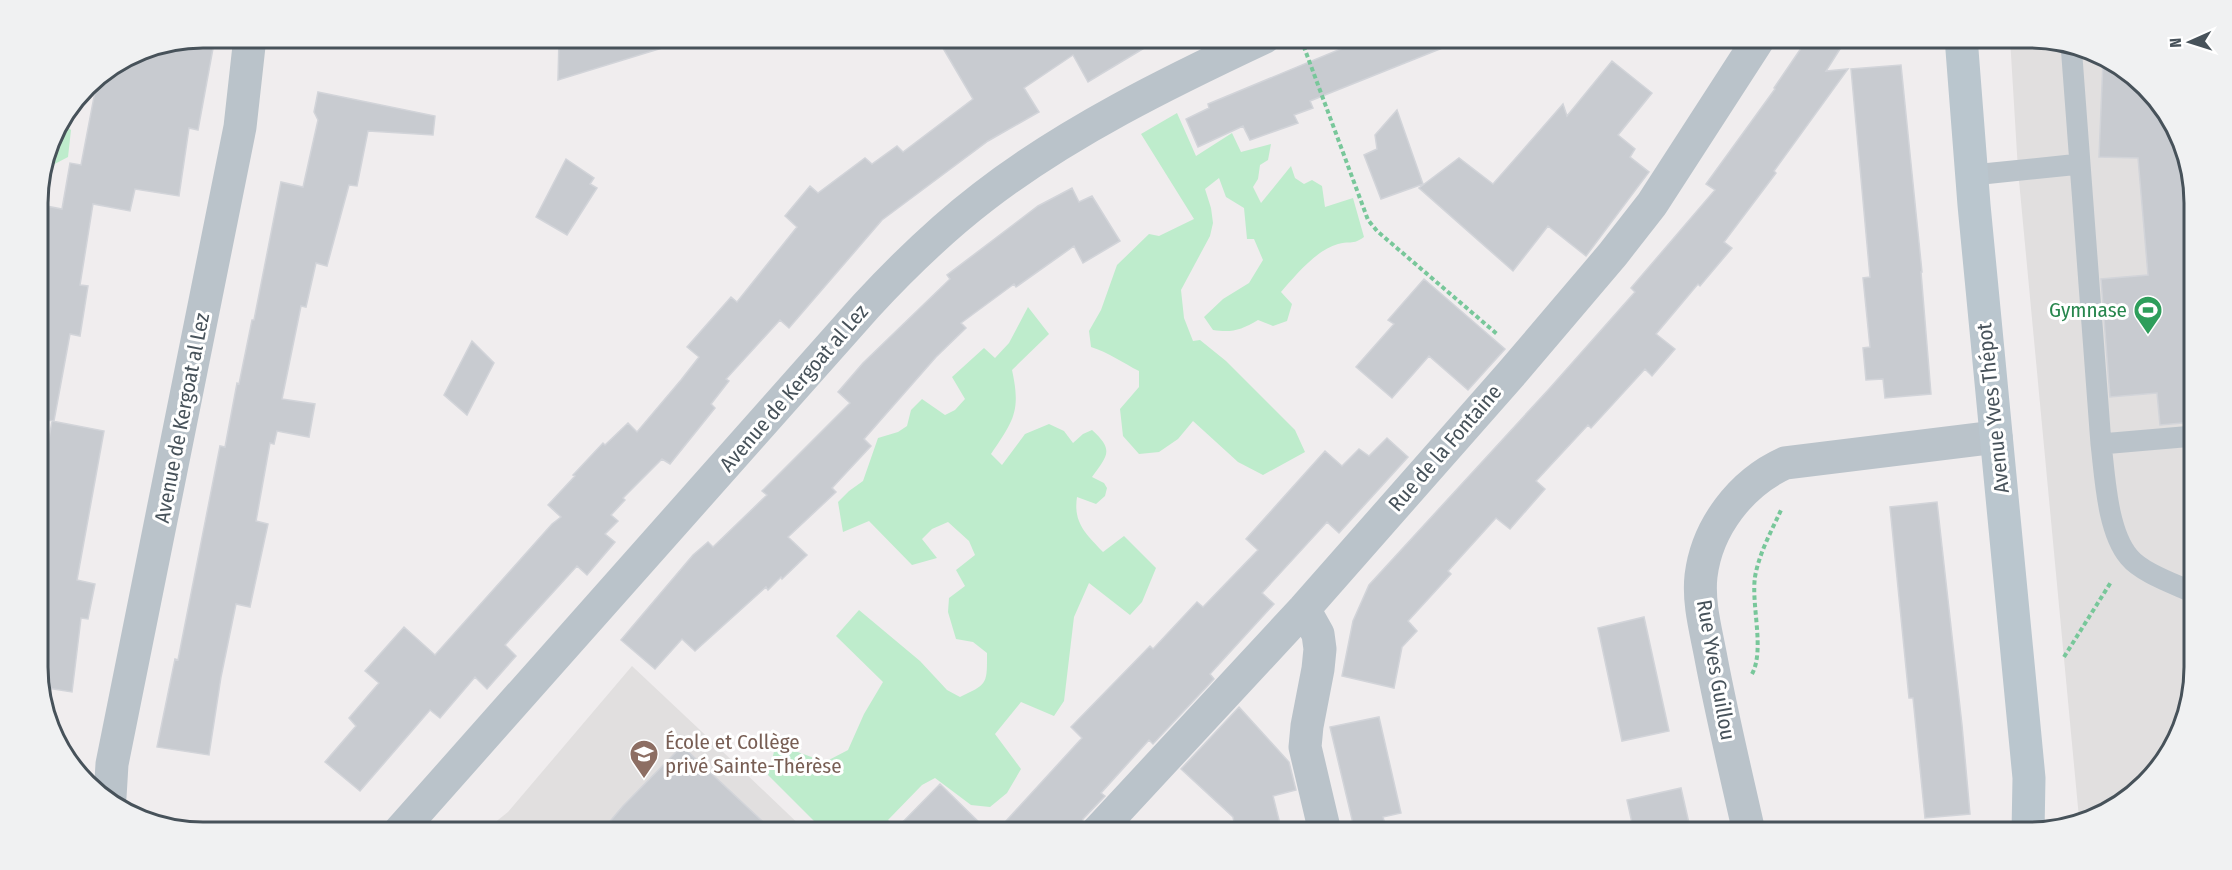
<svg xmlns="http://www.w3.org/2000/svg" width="2232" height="870" font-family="'Fira Sans Condensed',sans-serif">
  <rect width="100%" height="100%" fill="#f0edee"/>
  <path fill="#e1dfdf" d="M 2010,38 L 2029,38 L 2083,46 L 2160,102 L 2193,181 L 2194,667 L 2186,721 L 2130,799 L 2079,818 L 2018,170 Z
    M 632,666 L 700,730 L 807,832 L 483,832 L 508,812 Z"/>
  <path fill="#beeccc" d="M 1177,113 L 1196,156 L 1232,133 L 1241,152 L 1271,144 L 1268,160 L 1260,165 L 1258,179 L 1253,187 L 1261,203 L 1291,166 L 1295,178 L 1304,184 L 1312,180 L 1322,186 L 1325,207 L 1353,198 L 1364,237 C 1352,246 1350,240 1338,244 C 1316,250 1295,276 1281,292 L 1292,304 L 1287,321 L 1273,326 L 1258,320 C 1241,330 1232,333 1213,330 L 1204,317 L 1223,299 L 1249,283 L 1263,260 L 1254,239 L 1247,239 L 1244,208 L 1226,197 L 1219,178 L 1205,189 L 1211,208 L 1213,223 L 1210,236 L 1181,290 L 1184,318 L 1193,341 L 1200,340 L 1226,361 L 1295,430 L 1305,452 L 1263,475 L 1238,462 L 1193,421 L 1178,439 L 1159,452 L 1139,454 L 1123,436 L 1120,409 L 1139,387 L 1139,371 C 1123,363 1108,352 1091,347 L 1089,331 L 1101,310 L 1117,265 L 1149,234 L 1159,236 L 1194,219 L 1141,134 Z
    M 61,122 L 71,130 L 68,157 L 47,168 L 45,166 L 55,129 Z
    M 1028,307 L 1049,334 L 1012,370 C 1021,411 1014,420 991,454 L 1002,465 L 1025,434 L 1049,424 L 1064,431 L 1073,443 L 1083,434 L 1092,430 C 1114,450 1108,455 1092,477 L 1104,483 L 1107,488 L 1105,496 L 1096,504 L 1077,497 C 1073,523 1086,534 1103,552 L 1124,536 L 1156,568 L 1142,602 L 1130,615 L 1089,583 L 1074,617 L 1064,701 L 1054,716 L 1021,702 L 995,734 L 1021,769 L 1007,793 L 990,807 L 971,805 L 935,778 L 922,785 L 888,820 L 901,832 L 825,832 L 768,775 L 776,744 L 825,762 L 848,750 L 864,714 L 883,682 L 836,636 L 859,610 L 920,661 L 947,690 L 960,697 C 988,684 987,684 987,653 L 973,642 L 956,639 L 948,612 L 949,598 L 965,586 L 956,570 L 975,555 L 969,541 L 948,522 L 932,529 L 922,539 L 937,558 L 912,565 L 869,521 L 843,532 L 838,502 L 849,491 L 863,481 L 878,438 L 898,432 L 907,426 L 911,410 L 922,399 L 945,415 L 955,410 L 965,399 L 952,377 L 984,348 L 995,358 L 1009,343 Z"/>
  <path fill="#c8cbd0" stroke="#d2d4d9" stroke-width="1.5" d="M 559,38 L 671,38 L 672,45 L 558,80 Z
    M 937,38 L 1161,38 L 1088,82 L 1073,55 L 1024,88 L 1039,112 L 988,141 L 882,220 L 789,328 L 780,320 L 726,379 L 729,381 L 711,404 L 715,408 L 670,464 L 662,459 L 623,498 L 625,500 L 611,515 L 618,521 L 605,534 L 615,542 L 587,575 L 577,566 L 505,645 L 516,656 L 487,689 L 475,677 L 440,718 L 430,710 L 360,791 L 325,762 L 356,726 L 349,718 L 379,683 L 365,671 L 404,627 L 435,655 L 552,524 L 561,517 L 548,505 L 575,476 L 573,475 L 603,443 L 605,445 L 628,423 L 637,432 L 681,380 L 699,357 L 687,347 L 731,297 L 737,302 L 797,227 L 785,216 L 810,186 L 818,193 L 865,158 L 872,164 L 897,146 L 903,152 L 973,99 Z
    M 1367,38 L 1464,38 L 1465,39 L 1310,101 L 1313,108 L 1294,115 L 1298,123 L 1250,140 L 1243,126 L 1198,147 L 1186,119 L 1209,108 L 1208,104 Z
    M 1808,38 L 1847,38 L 1826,71 L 1848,69 L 1774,171 L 1776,173 L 1724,242 L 1732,248 L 1700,286 L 1698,284 L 1656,334 L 1675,349 L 1652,376 L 1645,369 L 1591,428 L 1588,425 L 1536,481 L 1545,489 L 1510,529 L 1496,518 L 1448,571 L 1451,574 L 1408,621 L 1417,631 L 1402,647 L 1394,688 L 1342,676 L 1353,621 L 1369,585 L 1549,389 L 1635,292 L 1631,288 L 1715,190 L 1706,184 L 1775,89 L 1774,88 Z
    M 195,39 L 214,43 L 198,130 L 189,128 L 179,196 L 135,189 L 130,211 L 93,204 L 80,285 L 88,286 L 80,336 L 70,334 L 54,421 L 39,419 L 38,250 L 46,206 L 62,209 L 70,163 L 81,165 L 98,76 L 140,50 Z
    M 1612,61 L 1652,93 L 1618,135 L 1635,149 L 1630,157 L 1649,172 L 1586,256 L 1548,226 L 1513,271 L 1419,188 L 1459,158 L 1493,184 L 1563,104 L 1567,116 Z
    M 2103,61 L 2160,102 L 2181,152 L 2189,230 L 2193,229 L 2194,422 L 2160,425 L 2157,393 L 2110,397 L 2101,279 L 2148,275 L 2138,158 L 2099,157 Z
    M 1901,65 L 1922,272 L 1921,272 L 1931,394 L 1885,398 L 1883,379 L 1866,380 L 1863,348 L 1870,347 L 1863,278 L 1870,277 L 1851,69 Z
    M 318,92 L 435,116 L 433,135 L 368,131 L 357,186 L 349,185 L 327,266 L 316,263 L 306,307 L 301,306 L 282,399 L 315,404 L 309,437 L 277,431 L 274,444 L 270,443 L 256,521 L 268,524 L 250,607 L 236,604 L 221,677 L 209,755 L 157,747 L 175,659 L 178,660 L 220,446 L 225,447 L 237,383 L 239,384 L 252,320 L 254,320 L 281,182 L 303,187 L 318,120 L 314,112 Z
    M 1397,110 L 1423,184 L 1381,199 L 1364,155 L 1377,149 L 1375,135 Z
    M 566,159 L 594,178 L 590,184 L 597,188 L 567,235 L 536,217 Z
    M 1072,188 L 1079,202 L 1092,196 L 1120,241 L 1083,263 L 1074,246 L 1016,287 L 1014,284 L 961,323 L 966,328 L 936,357 L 864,439 L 871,446 L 832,488 L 836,492 L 788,537 L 807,555 L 782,579 L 781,577 L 768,590 L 766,587 L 695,651 L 682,639 L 655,669 L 621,640 L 693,555 L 708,542 L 713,547 L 767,495 L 762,491 L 850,403 L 838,392 L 863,363 L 950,279 L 947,275 L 1038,206 Z
    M 1424,279 L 1505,349 L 1468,390 L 1429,356 L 1392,398 L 1356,367 L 1394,324 L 1388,320 Z
    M 472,341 L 494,363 L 467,415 L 444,395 Z
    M 52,421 L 104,431 L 77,580 L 95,584 L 88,619 L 81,618 L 72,692 L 41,687 L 40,493 Z
    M 1387,438 L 1408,457 L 1339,533 L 1327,522 L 1262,593 L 1274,604 L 1210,674 L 1214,679 L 1153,744 L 1149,740 L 1101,793 L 1105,796 L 1083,819 L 1079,832 L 996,832 L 1082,738 L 1071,727 L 1150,646 L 1153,649 L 1197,602 L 1203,607 L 1258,550 L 1246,539 L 1325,451 L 1342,466 L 1359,449 L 1369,456 Z
    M 1937,502 L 1962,725 L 1970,814 L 1925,818 L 1913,698 L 1909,698 L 1890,507 Z
    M 1644,617 L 1669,731 L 1622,741 L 1598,628 Z
    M 1239,707 L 1289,762 L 1296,790 L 1273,796 L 1282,832 L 1236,832 L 1233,817 L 1181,769 Z
    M 1379,717 L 1401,813 L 1383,817 L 1387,832 L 1355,832 L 1330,727 Z
    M 682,746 L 774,832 L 601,832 L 623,806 Z
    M 940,784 L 989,832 L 893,832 Z
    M 1681,788 L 1691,832 L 1634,832 L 1627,800 Z"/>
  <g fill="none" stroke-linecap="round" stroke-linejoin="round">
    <path stroke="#78c79a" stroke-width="4" stroke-dasharray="4.5 3" stroke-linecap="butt" d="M 1301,39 L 1368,220 L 1377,231 L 1497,334
      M 2185,195 L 2193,195
      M 2064,657 L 2111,582
      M 1752,674 C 1765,650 1751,605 1755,577 C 1759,553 1772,530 1782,508"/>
    <path stroke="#bac3ca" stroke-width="21" d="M 2080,164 L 2101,444 C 2105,476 2107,531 2129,557 C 2142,573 2175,584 2194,593
      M 1973,175 L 2080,164 L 2071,44
      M 2101,444 L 2194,436"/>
    <path stroke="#bac3ca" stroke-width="33" d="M 1304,609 L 1318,634 L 1320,649 L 1318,669 L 1307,726 L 1305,747 L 1325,832
      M 110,797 L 112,764 L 240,127 L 250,37
      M 399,832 L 866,306 C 903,266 940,230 983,197 C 1067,132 1169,82 1265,37
      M 1097,832 L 1304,609 L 1511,374 L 1613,254 L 1652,204 L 1760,37
      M 1749,832 C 1736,774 1722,716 1711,658 C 1706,631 1698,603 1701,576 C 1707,527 1741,483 1785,463 L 1996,437"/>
    <path stroke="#bac6ce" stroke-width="33" d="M 1961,37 L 1974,205 L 2029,778 L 2028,832"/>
  </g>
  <defs>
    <g id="stadium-pin" transform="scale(1.5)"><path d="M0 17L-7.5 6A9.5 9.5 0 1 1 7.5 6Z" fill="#2e9e5b" stroke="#fff"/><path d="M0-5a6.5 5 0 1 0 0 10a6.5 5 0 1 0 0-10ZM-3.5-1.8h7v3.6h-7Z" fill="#fff"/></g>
    <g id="school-pin" transform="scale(1.5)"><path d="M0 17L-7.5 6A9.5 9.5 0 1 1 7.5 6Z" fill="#8d6e63" stroke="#fff"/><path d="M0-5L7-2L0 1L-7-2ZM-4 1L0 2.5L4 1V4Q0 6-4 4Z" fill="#fff"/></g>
  </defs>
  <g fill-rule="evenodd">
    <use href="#stadium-pin" x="2148" y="310"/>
    <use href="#school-pin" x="644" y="754"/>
  </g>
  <g text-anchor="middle" stroke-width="6" stroke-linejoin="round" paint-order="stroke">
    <g font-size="21" fill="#27864d" stroke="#fff" text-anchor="end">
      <text x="2127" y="317">Gymnase</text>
    </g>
    <g font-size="21" fill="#47525a" stroke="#fff">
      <text transform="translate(794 388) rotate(-49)" y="7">Avenue de Kergoat al Lez</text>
      <text transform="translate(1993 408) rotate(-96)" y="7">Avenue Yves Thépot</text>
      <text transform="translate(182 418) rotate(-79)" y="7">Avenue de Kergoat al Lez</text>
      <text transform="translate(1445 448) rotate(-49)" y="7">Rue de la Fontaine</text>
      <text transform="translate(1716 670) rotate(80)" y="7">Rue Yves Guillou</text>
    </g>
    <g font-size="21" fill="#785e54" stroke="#fff" text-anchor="start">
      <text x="665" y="749">École et Collège<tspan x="665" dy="24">privé Sainte-Thérèse</tspan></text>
    </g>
  </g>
  <path d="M0 0H2232V870H0ZM203 48H2029A155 155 0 0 1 2184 203V667A155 155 0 0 1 2029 822H203A155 155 0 0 1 48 667V203A155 155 0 0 1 203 48Z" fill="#f0f1f2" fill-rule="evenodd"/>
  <path fill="none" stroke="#47525a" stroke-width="3" d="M203 48H2029A155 155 0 0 1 2184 203V667A155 155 0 0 1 2029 822H203A155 155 0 0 1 48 667V203A155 155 0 0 1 203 48Z"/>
  <g transform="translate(2190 42) rotate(267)" stroke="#ffffff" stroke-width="4.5" paint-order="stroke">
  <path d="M0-4.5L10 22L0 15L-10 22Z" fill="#47525a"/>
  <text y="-9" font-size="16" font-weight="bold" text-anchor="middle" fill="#47525a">N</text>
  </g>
</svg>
